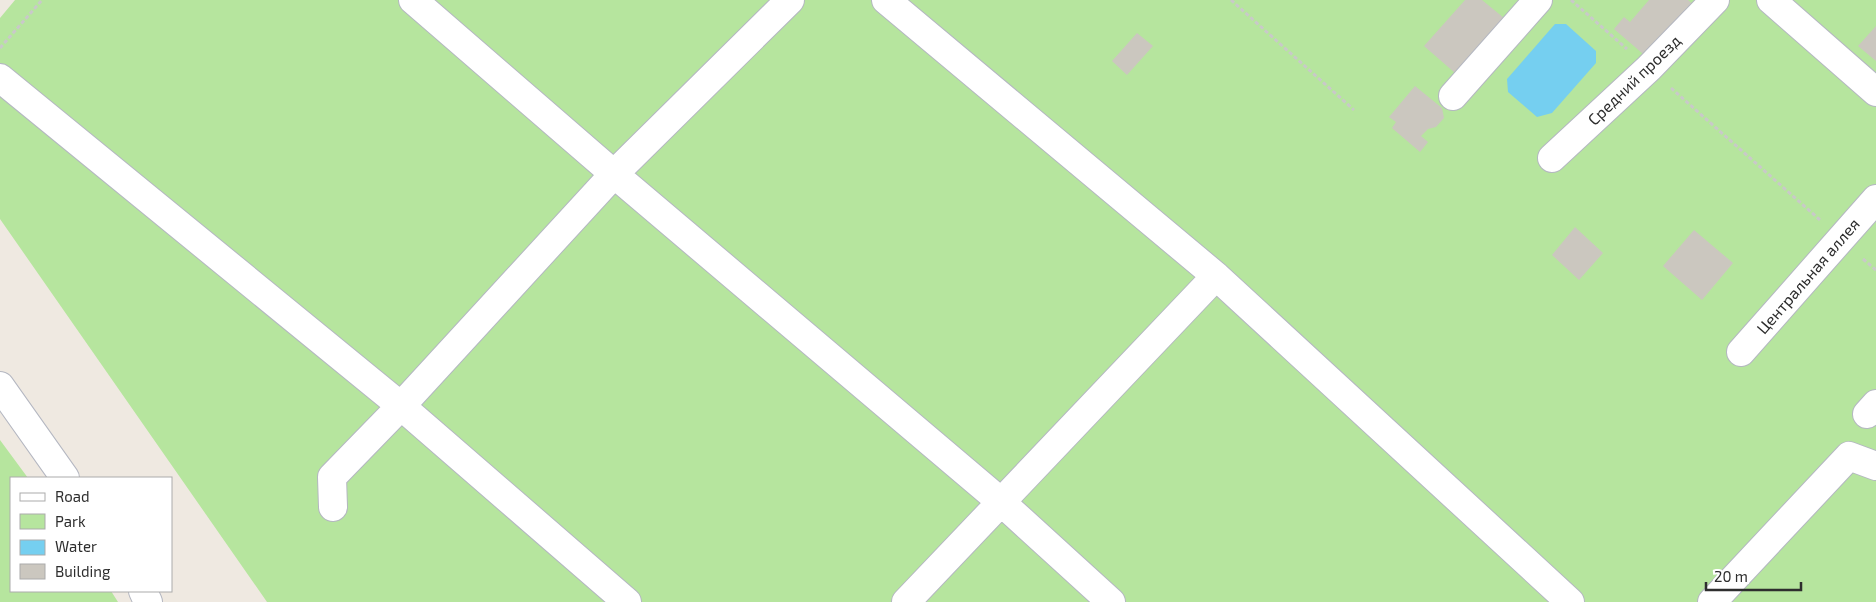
<svg xmlns="http://www.w3.org/2000/svg" width="1876" height="602" font-family="'Exo 2',sans-serif">
  <rect width="100%" height="100%" fill="#efe9e1"/>
  <path fill="#b6e59e" d="M 15,0 L 1876,0 L 1876,602 L 267,602 L 0,219 L 0,18 Z
    M 0,440 L 28,478 L 11,478 L 11,591 L 111,591 L 118,602 L 0,602 Z"/>
  <path fill="#75cff0" d="M 1555,24 L 1566,24 L 1596,51 L 1596,63 L 1552,113 L 1537,117 L 1508,92 L 1507,79 Z"/>
  <path fill="#cbc7bf" d="M 1465,0 L 1482,0 L 1504,18 L 1455,73 L 1424,46 Z
    M 1649,0 L 1688,0 L 1696,7 L 1649,59 L 1614,29 L 1624,17 L 1630,22 Z
    M 1876,26 L 1876,61 L 1858,46 Z
    M 1137,33 L 1153,46 L 1127,75 L 1112,61 Z
    M 1415,86 L 1442,108 L 1444,118 L 1436,127 L 1428,129 L 1421,136 L 1428,142 L 1420,152 L 1392,128 L 1396,122 L 1389,117 Z
    M 1575,227 L 1603,253 L 1579,280 L 1552,255 Z
    M 1694,230 L 1733,263 L 1702,300 L 1663,266 Z"/>
  <g fill="none" stroke-linecap="round" stroke-linejoin="round">
    <g stroke="#b4b7c1" stroke-width="30">
      <path id="minor" d="M 413,0 L 614,174 L 1000,501 L 1111,602
        M 886,0 L 1216,276 L 1570,602
        M 1771,0 L 1876,92
        M 0,78 L 401,406 L 627,602
        M 1453,96 L 1538,0
        M 1552,158 L 1649,68 L 1715,0
        M 1741,352 L 1876,199
        M 0,386 L 65,478
        M 1867,414 L 1876,404
        M 333,507 L 332,477 L 401,406 L 614,174 L 790,0
        M 143,591 L 148,602
        M 906,602 L 1216,276
        M 1712,602 L 1849,456 L 1876,466"/>
    </g>
    <path stroke="#c9c9c9" stroke-width="3" stroke-dasharray="4 2.5" stroke-linecap="butt" d="M 1231,0 L 1354,110
      M 1571,0 L 1627,49
      M 0,48 L 42,0
      M 1671,88 L 1820,220
      M 1863,259 L 1876,270"/>
    <use href="#minor" stroke="#fff" stroke-width="28"/>
  </g>
  <g text-anchor="middle" stroke-width="4" stroke-linejoin="round" paint-order="stroke">
    <g font-size="16" fill="#2e2e2e" stroke="#fff">
      <text transform="translate(1634 80) rotate(-44)" y="6">Средний проезд</text>
      <text transform="translate(1808 276) rotate(-49)" y="6">Центральная аллея</text>
    </g>
  </g>
  <rect x="10" y="477" width="162" height="115" fill="#ffffff" stroke="#ababab"/>
  <rect x="20" y="493" width="25" height="8" fill="#ffffff" stroke="#ababab"/>
  <text x="55" y="502" font-size="15" fill="#2e2e2e">Road</text>
  <rect x="20" y="514" width="25" height="15" fill="#b6e59e" stroke="#ababab"/>
  <text x="55" y="527" font-size="15" fill="#2e2e2e">Park</text>
  <rect x="20" y="540" width="25" height="15" fill="#75cff0" stroke="#ababab"/>
  <text x="55" y="552" font-size="15" fill="#2e2e2e">Water</text>
  <rect x="20" y="564" width="25" height="15" fill="#cbc7bf" stroke="#ababab"/>
  <text x="55" y="577" font-size="15" fill="#2e2e2e">Building</text>
  <path d="M1706 582v8h95v-8" fill="none" stroke="#2e2e2e" stroke-width="2.5"/>
  <text x="1714" y="582" font-size="15" fill="#2e2e2e" stroke="#ffffff" stroke-width="4" paint-order="stroke">20 m</text>
</svg>
